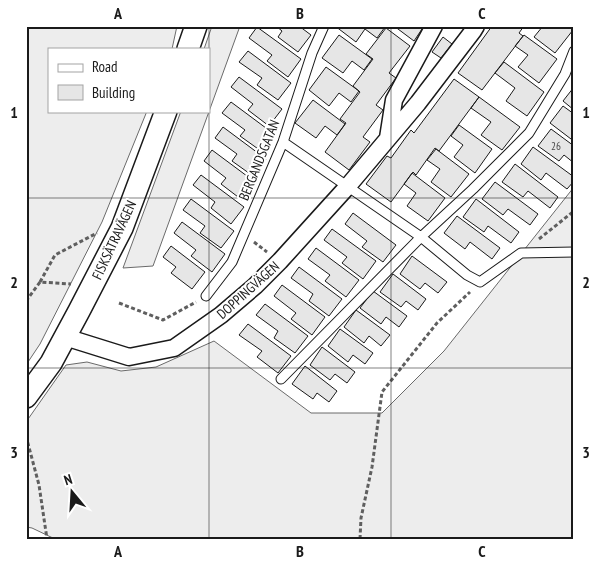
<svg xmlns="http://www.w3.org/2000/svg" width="600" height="565" font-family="'PT Sans Narrow',sans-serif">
  <rect width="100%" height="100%" fill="#fff"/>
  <path fill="#ededed" stroke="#6a6a6a" d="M 26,26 L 177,26 L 172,49 L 49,49 L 49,111 L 147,111 L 102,222 L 40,344 L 26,365 Z
    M 212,26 L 240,26 L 153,266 L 123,268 L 181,111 L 209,111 L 209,49 L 204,49 Z
    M 574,187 L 574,539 L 55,539 L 32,528 L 26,527 L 26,422 L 66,365 L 87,362 L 121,371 L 156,367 L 214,341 L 311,413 L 382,413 L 444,351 Z"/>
  <path fill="#e6e6e6" stroke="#1a1a1a" d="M 276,26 L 299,26 L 311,35 L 298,52 L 278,37 L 282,31 Z
    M 335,26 L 384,26 L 385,27 L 377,38 L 365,29 L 356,42 Z
    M 394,26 L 424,26 L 414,41 Z
    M 492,26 L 524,26 L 519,33 L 523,36 L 482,90 L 458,73 Z
    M 543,26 L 568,26 L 573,30 L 555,53 L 534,37 Z
    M 257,27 L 301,59 L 288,77 L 267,61 L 272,55 L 249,38 Z
    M 386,28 L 410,46 L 389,73 L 396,78 L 376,105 L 383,110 L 363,137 L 370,142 L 349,170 L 325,152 L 346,123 L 340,119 L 360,92 L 353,86 L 373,59 L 366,54 Z
    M 339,35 L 372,59 L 364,70 L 352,61 L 343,73 L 322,58 Z
    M 524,35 L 557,59 L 539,83 L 518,67 L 528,55 L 515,46 Z
    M 443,37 L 452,44 L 441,58 L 432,52 Z
    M 248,51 L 291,83 L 278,100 L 257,85 L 262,78 L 239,62 Z
    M 504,62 L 544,92 L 527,116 L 506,101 L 515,88 L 495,73 Z
    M 326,67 L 359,91 L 351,102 L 339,93 L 329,106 L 309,90 Z
    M 239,77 L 282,109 L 269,126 L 248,110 L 253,104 L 231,87 Z
    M 454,79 L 479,97 L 439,151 L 435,148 L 416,175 L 413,172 L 391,202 L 366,184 L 387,156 L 391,158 L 411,130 L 414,133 Z
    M 574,87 L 574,110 L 563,101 Z
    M 479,97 L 520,127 L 502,150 L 481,135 L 491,122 L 471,108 Z
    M 313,100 L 345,124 L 337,135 L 325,126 L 316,138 L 295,123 Z
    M 231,102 L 274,134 L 261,151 L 240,136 L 245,130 L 222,113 Z
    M 563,106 L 574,114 L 574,135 L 571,139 L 550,123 Z
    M 459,125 L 492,149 L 475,173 L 454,157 L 463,145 L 451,136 Z
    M 223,127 L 266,159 L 253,176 L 232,161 L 237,154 L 215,138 Z
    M 551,129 L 574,146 L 574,163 L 564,155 L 559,161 L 538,146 Z
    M 533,147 L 574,177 L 574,181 L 567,189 L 546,173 L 541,180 L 521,164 Z
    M 436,149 L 469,174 L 451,197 L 431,182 L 440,169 L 427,160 Z
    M 212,150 L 255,182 L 242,200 L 221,184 L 226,178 L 204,161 Z
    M 515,164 L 558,197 L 550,208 L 528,191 L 523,197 L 502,182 Z
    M 412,173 L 445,198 L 428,221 L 407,206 L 416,193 L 404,184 Z
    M 201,175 L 244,207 L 231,224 L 211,208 L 215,202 L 193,185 Z
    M 495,182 L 538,214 L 530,225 L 508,209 L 503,215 L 482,199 Z
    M 191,199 L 234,231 L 221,248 L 200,233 L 205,226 L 183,210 Z
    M 476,199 L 519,232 L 511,243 L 488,226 L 484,232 L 463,217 Z
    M 353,213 L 396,245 L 383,262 L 362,247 L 367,241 L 345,224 Z
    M 457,216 L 500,248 L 492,259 L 470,242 L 465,249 L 444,233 Z
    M 182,222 L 225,254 L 212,272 L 191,256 L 196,250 L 174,233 Z
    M 332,229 L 376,261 L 363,279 L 342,263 L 347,257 L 324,240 Z
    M 171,246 L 205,272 L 192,289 L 171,273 L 176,267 L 163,257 Z
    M 316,248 L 359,280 L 346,297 L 325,281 L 330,275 L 308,259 Z
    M 412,256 L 447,282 L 438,293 L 425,283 L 420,289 L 400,274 Z
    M 299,267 L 342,299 L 329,316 L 309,301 L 313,294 L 291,278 Z
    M 393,274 L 426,299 L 418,310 L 406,301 L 401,307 L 380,292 Z
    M 282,285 L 325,317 L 312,335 L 291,319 L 296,313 L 274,296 Z
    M 373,291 L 407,316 L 399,327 L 386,317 L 381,324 L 360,308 Z
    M 265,304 L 308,336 L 295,353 L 274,338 L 278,331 L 256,315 Z
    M 356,310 L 390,335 L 381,346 L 369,336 L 364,343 L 344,327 Z
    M 248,324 L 291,356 L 278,373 L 257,357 L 262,351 L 239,335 Z
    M 340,329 L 373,353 L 365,364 L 353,355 L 348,362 L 328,346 Z
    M 322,347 L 355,372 L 347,383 L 335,374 L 330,380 L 310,365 Z
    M 305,366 L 337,391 L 329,402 L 317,393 L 313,399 L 292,384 Z"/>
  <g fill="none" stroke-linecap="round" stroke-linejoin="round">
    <g stroke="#1a1a1a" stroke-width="11">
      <path id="service" d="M 283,142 L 421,237 L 467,275 L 480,282 L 521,253 L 574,252
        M 206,296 L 232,262 L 283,142 L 312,53 L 324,26
        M 281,379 L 421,237 L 473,189 L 529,133 L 565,74 L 574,51"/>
    </g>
    <g stroke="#1a1a1a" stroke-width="19">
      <path id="minor" d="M 388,138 L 394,100 L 434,26
        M 65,337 L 129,357 L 174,348 L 221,315 L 255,286 L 280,261 L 348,186 L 418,103 L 473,31 L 476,26"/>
    </g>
    <g stroke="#1a1a1a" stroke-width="24">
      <path id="tertiary" d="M 188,49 L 196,26
        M 26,397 L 51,363 L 79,311 L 122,228 L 166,111"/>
    </g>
    <path stroke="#5f5f5f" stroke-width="3" stroke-dasharray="4 2.5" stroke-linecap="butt" d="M 539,239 L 574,211
      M 254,242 L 267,252
      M 40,282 L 55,255 L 97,233
      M 26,301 L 40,282 L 71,284
      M 119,303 L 163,320 L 196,302
      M 26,436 L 39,485 L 47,539
      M 360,539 L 361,518 L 372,467 L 382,392 L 437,323 L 470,292"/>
    <use href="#service" stroke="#fff" stroke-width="9"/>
    <use href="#minor" stroke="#fff" stroke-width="16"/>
    <use href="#tertiary" stroke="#fff" stroke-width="21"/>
  </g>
  <path fill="none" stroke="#1a1a1a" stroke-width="1" stroke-opacity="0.55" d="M 209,26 L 209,539M 391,26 L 391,539M 26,198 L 574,198M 26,368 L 574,368"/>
  <g text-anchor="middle" stroke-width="4" stroke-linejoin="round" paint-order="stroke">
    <g font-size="11" fill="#4d4d4d">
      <text x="556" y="150">26</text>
    </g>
    <g font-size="14" fill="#1a1a1a" stroke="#fff">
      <text transform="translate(259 160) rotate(-68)" y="5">BERGANDSGATAN</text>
      <text transform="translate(114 240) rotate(-65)" y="5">FISKSÄTRAVÄGEN</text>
      <text transform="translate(248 290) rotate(-42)" y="5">DOPPINGVÄGEN</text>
    </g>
  </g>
  <rect width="600" height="565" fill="none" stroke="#ffffff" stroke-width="55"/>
  <rect x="48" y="48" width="162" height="65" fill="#ffffff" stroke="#a3a3a3"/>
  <rect x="58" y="64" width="25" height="8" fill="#ffffff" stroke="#a3a3a3"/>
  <text x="92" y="72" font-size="15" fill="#1a1a1a">Road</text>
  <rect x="58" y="85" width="25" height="15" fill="#e6e6e6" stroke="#a3a3a3"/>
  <text x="92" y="98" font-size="15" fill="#1a1a1a">Building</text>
  <g transform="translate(72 492) rotate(342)" stroke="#ffffff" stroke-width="4" paint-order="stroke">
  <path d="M0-4L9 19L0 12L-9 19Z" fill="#1a1a1a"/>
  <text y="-8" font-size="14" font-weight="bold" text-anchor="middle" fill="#1a1a1a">N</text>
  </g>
  <rect x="28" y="28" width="544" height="510" fill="none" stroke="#1a1a1a" stroke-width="2"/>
  <g font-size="16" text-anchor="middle" font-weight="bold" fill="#1a1a1a">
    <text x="118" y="19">A</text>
    <text x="300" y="19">B</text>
    <text x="482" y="19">C</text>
    <text x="14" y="118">1</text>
    <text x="586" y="118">1</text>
    <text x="14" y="288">2</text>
    <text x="586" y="288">2</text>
    <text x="14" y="458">3</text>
    <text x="586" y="458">3</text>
    <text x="118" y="557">A</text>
    <text x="300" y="557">B</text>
    <text x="482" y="557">C</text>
  </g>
</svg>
